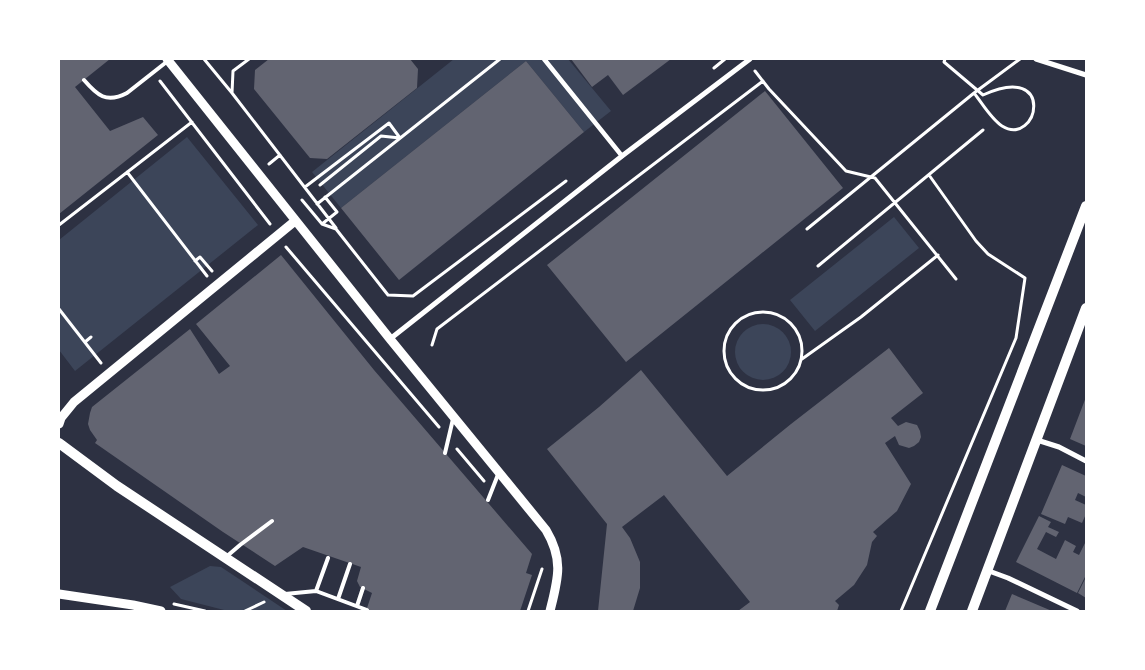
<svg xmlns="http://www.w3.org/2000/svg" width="1145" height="670" font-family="Georgia,serif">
  <rect width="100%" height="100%" fill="#2d3142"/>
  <path fill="#3c4559" d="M 454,59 L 568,59 L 611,111 L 584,132 L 526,61 L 341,208 L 312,172 Z
    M 187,137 L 258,225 L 75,371 L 59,350 L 59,240 Z
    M 894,217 L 919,248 L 815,331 L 790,300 Z
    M735 352a28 28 0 1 1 56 0a28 28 0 1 1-56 0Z
    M 210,566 L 221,567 L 287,611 L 228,611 L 181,599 L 170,587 Z"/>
  <path fill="#626471" d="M 59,59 L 110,59 L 75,87 L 110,131 L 143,117 L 158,135 L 59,214 Z
    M 269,59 L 410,59 L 418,69 L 417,88 L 327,159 L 310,158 L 254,89 L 255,70 Z
    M 571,59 L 671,59 L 623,95 L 608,75 L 592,87 Z
    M 526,61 L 584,132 L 399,280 L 341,208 Z
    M 765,91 L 843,188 L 626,362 L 547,265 Z
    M 281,255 L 374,370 L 532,554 L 526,573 L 532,575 L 520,611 L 366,611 L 372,593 L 360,587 L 357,581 L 361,567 L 303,547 L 275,566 L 223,532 L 95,443 L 97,440 L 90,430 L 88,424 L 90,413 L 92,407 L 190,329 L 219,374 L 230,366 L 196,324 Z
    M 889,348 L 923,393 L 891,418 L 898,426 L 906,422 L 917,425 L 920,431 L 921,437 L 919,442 L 914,446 L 909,448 L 899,445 L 895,436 L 885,443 L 911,484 L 897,511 L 873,532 L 877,536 L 872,542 L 867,565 L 854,585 L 835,601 L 839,605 L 837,611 L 738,611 L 750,602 L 664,495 L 622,527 L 630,538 L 640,562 L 640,588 L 633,611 L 598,611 L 607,524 L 547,449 L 599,407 L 641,370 L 727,476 L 791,424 Z
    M 1086,397 L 1086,446 L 1070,439 Z
    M 1062,465 L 1086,476 L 1086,497 L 1078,493 L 1075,500 L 1086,505 L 1086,514 L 1082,523 L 1068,517 L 1065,524 L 1041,514 Z
    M 1039,516 L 1051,522 L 1048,527 L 1059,532 L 1056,537 L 1046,532 L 1037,549 L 1056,559 L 1065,540 L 1076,546 L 1073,552 L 1079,555 L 1086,541 L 1086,575 L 1077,593 L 1016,562 Z
    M 1086,577 L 1086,598 L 1078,593 Z
    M 1012,594 L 1052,611 L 1005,611 Z"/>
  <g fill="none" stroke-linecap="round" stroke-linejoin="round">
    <path stroke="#fff" stroke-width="3" d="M 204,59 L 232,93
      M 249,59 L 233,71 L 232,93 L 336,228
      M 945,59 L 944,62 L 983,95 C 1057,61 1038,148 1002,126 C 991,119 982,103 974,93
      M 714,68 L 725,59
      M 755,71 L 769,89 L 846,171 L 875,178 L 956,279
      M 160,81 L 270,224
      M 269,164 L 280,155
      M 127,172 L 207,276
      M 320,185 L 381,136 L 400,138
      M 305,187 L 389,123 L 400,138
      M 302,200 L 322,224 L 336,229 L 388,295 L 413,296 L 566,181
      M 317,204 L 500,59
      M 322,224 L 337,212 L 325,197
      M 59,225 L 192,122
      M 807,229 L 974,93 L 1020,59
      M 286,247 L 439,427
      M 195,261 L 200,257 L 212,271
      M 818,266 L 983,130
      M 59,309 L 101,363
      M724 351a39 39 0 1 1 78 0a39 39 0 1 1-78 0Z
      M 85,342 L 91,337
      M 432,345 L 437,329 L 763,81
      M 802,359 L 861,317 L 938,255
      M 457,449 L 484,481
      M 174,604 L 205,611
      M 245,611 L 264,602
      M 528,611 L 542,569
      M 901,611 L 1016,338 L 1025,278 L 988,254 L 976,241 L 929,175"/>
    <path stroke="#fff" stroke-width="4" d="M 84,80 C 97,95 106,104 127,93 L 169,60
      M 445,453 L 453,419
      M 488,500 L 499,472
      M 226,557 L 240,545 L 272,521
      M 316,591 L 328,558
      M 285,594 L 316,591 L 367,610
      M 338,599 L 350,564
      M 357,606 L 363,588"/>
    <path stroke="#fff" stroke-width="4.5" d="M 544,59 L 622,156"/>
    <path stroke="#fff" stroke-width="5" d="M 1036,59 L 1086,75
      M 390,339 L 622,156 L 750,59
      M 1037,440 L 1059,447 L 1086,461
      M 989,571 L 1008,578 L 1077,611"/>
    <path stroke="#fff" stroke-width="9" d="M 167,59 L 390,339 L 546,530 C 564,560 558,579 550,611
      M 59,424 L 61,418 L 74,402 L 295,221
      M 59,594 L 133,605 L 161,611"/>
    <path stroke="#fff" stroke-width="10" d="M 59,443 L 117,486 L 306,611
      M 930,611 L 1086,206
      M 972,611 L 1086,308"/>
  </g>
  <rect width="1145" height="670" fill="none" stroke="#ffffff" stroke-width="120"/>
</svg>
